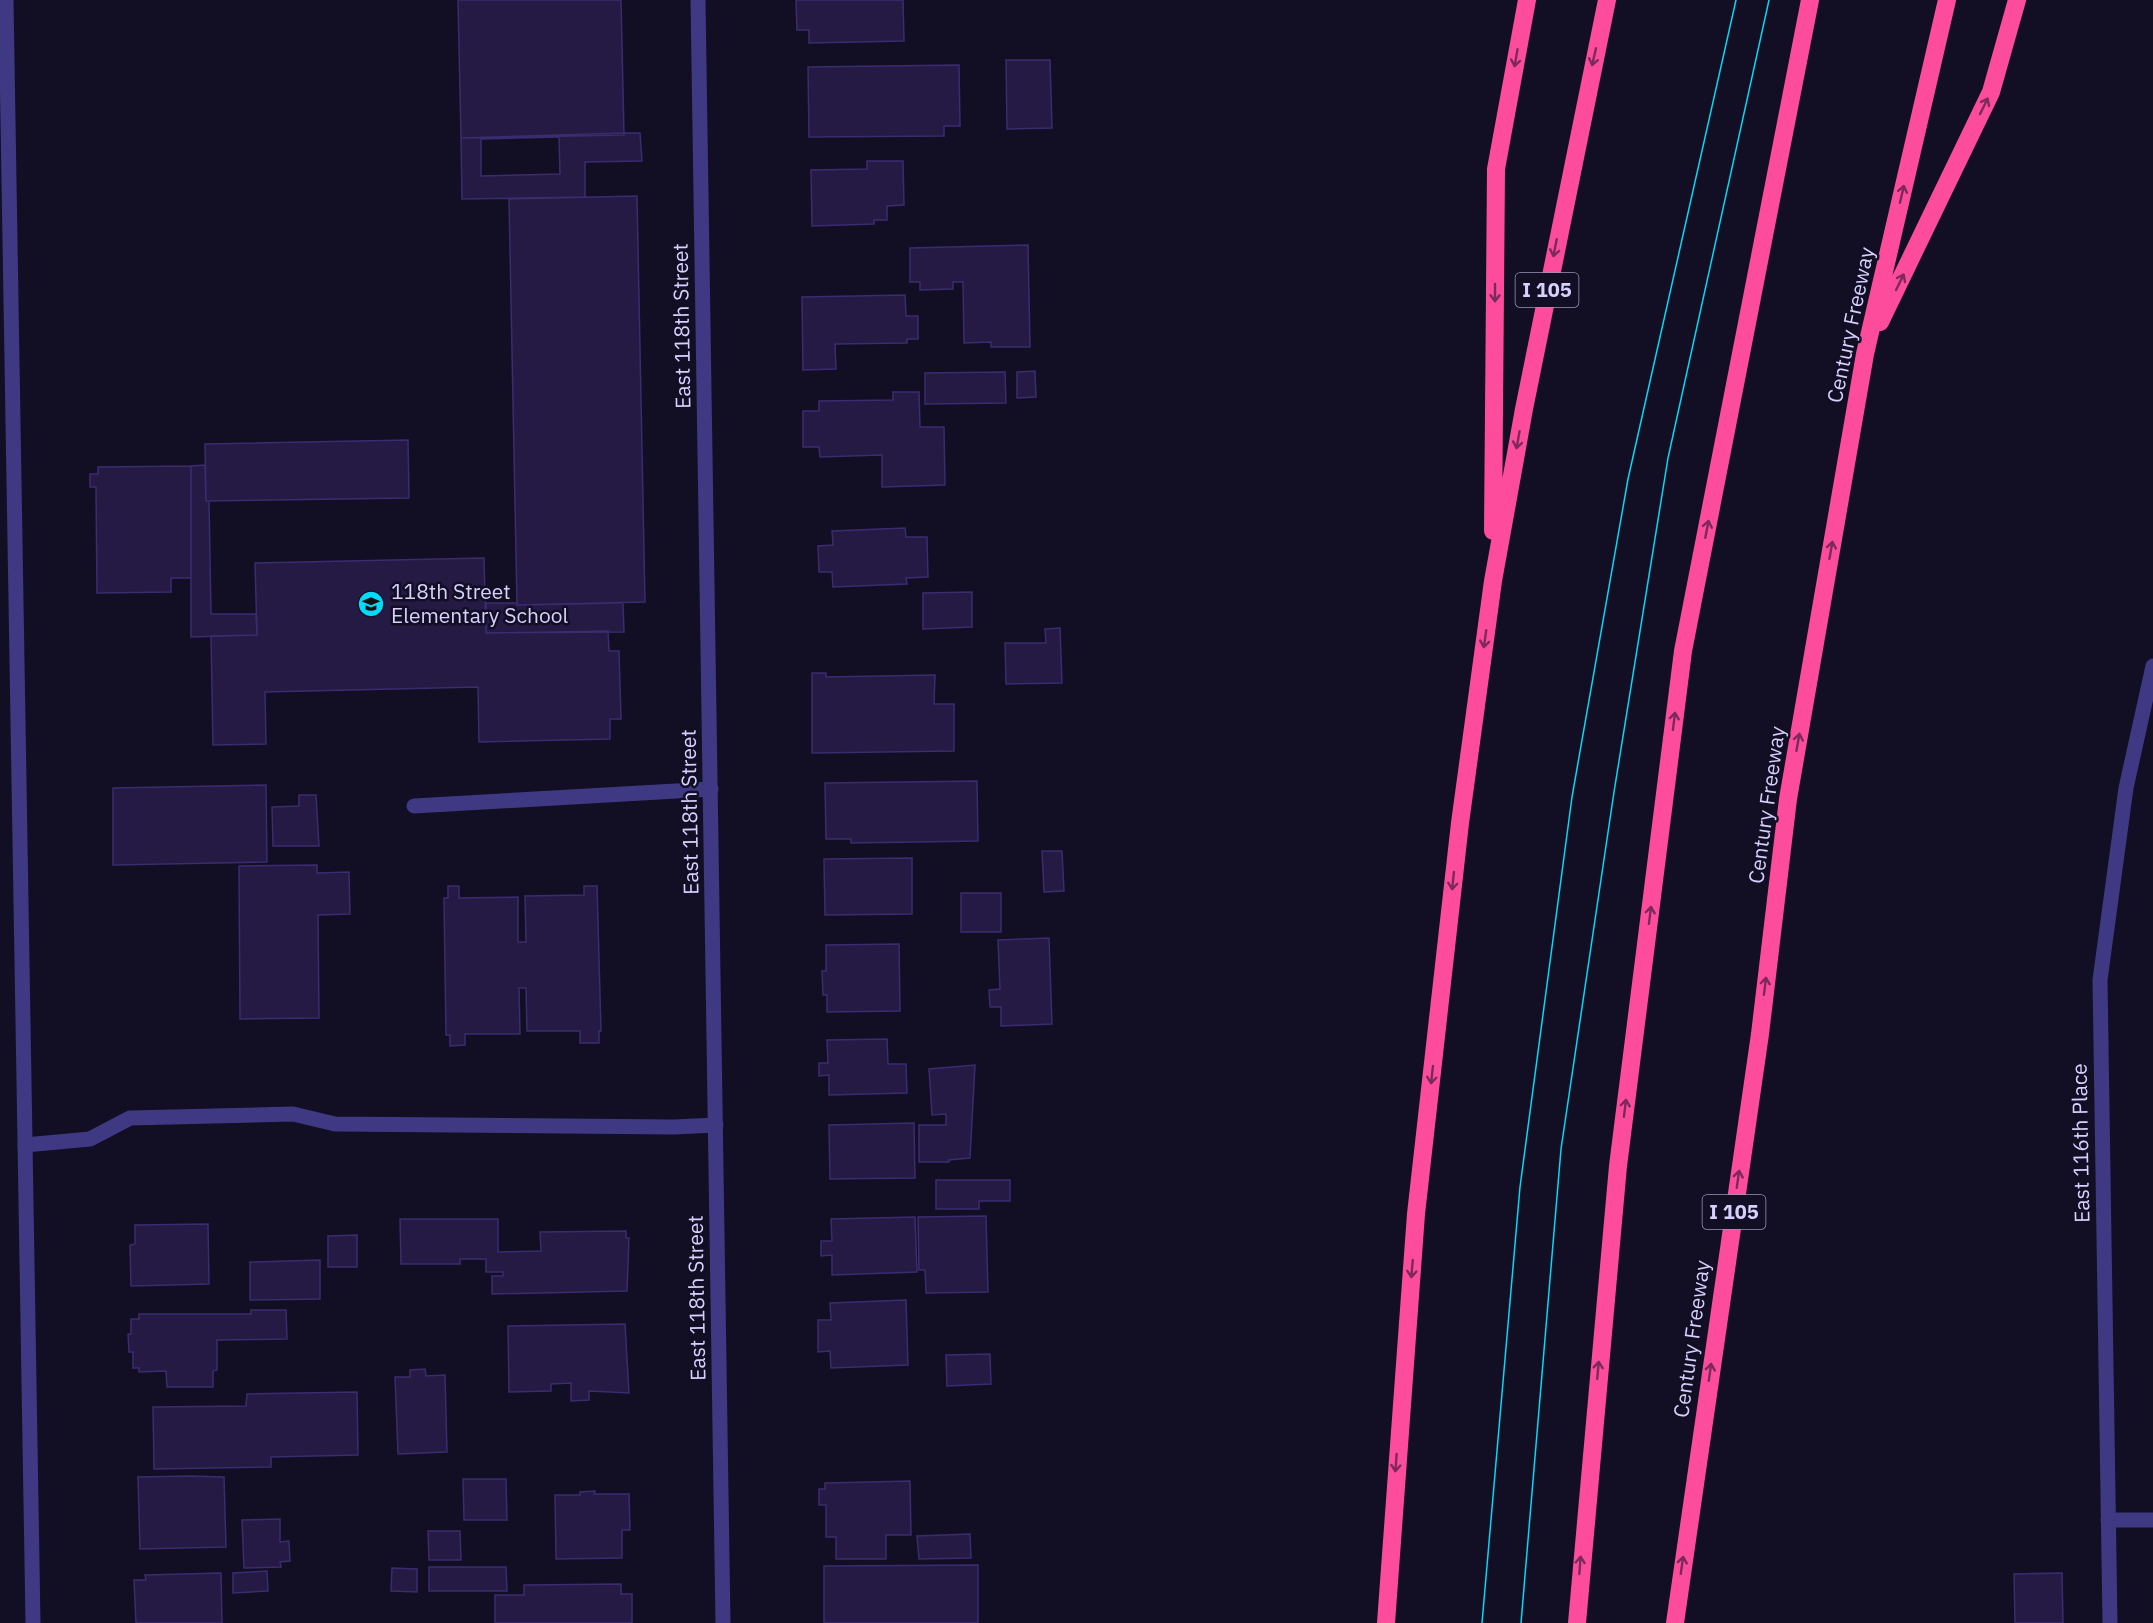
<svg xmlns="http://www.w3.org/2000/svg" width="2153" height="1623" font-family="'IBM Plex Sans',sans-serif">
  <rect width="100%" height="100%" fill="#120e23"/>
  <path fill="#241a44" stroke="#3b2c70" stroke-width="1.5" fill-rule="evenodd" d="M 458,0 L 621,0 L 624,135 L 461,138 Z
    M 796,0 L 903,0 L 904,41 L 809,43 L 809,30 L 797,30 Z
    M 1006,60 L 1050,60 L 1052,128 L 1007,129 Z
    M 959,65 L 960,126 L 944,126 L 944,136 L 809,137 L 808,67 Z
    M 624,133 L 640,133 L 642,161 L 585,162 L 585,197 L 462,199 L 461,138 ZM 559,137 L 560,174 L 481,176 L 481,139 Z
    M 867,161 L 903,161 L 904,205 L 887,206 L 887,220 L 874,220 L 874,224 L 812,226 L 811,170 L 867,169 Z
    M 637,196 L 645,602 L 517,605 L 509,199 Z
    M 1028,245 L 1030,347 L 991,347 L 991,342 L 964,343 L 963,282 L 953,282 L 953,289 L 920,290 L 920,282 L 910,282 L 910,248 Z
    M 905,295 L 906,316 L 918,316 L 918,339 L 907,339 L 907,343 L 835,344 L 836,369 L 803,370 L 802,297 Z
    M 1035,371 L 1036,397 L 1017,398 L 1017,372 Z
    M 1005,372 L 1006,403 L 925,404 L 925,373 Z
    M 893,392 L 919,392 L 920,427 L 944,427 L 945,485 L 882,487 L 882,455 L 820,457 L 819,447 L 803,447 L 803,411 L 819,411 L 819,401 L 893,400 Z
    M 408,440 L 409,498 L 206,501 L 205,444 Z
    M 205,465 L 206,501 L 209,501 L 211,614 L 256,614 L 257,635 L 191,637 L 191,466 Z
    M 191,466 L 191,578 L 171,578 L 171,592 L 97,593 L 96,487 L 90,487 L 90,474 L 98,474 L 98,467 Z
    M 905,528 L 906,537 L 927,537 L 928,577 L 906,578 L 907,584 L 833,587 L 832,572 L 819,572 L 818,546 L 833,545 L 832,531 Z
    M 484,558 L 486,633 L 608,631 L 609,651 L 619,651 L 621,719 L 610,719 L 610,739 L 479,742 L 478,687 L 265,692 L 266,744 L 213,745 L 211,636 L 257,635 L 255,563 Z
    M 972,592 L 972,627 L 923,629 L 923,593 Z
    M 486,603 L 517,603 L 517,605 L 623,603 L 624,632 L 486,633 Z
    M 1060,628 L 1062,683 L 1006,684 L 1005,643 L 1046,643 L 1045,629 Z
    M 812,673 L 826,673 L 826,677 L 935,675 L 934,704 L 954,704 L 954,751 L 812,753 Z
    M 977,781 L 978,841 L 851,843 L 851,839 L 826,839 L 825,783 Z
    M 266,785 L 267,862 L 113,865 L 113,788 Z
    M 299,795 L 316,795 L 319,846 L 273,846 L 272,807 L 299,806 Z
    M 1042,851 L 1062,851 L 1064,891 L 1044,892 Z
    M 912,858 L 912,914 L 825,915 L 824,859 Z
    M 317,865 L 317,873 L 349,872 L 350,914 L 318,915 L 319,1018 L 240,1019 L 239,866 Z
    M 448,886 L 459,886 L 459,898 L 518,897 L 518,942 L 526,942 L 525,896 L 584,895 L 584,886 L 597,886 L 601,1031 L 599,1031 L 599,1043 L 580,1043 L 580,1031 L 527,1031 L 526,988 L 519,988 L 520,1034 L 465,1034 L 465,1045 L 450,1046 L 450,1035 L 446,1035 L 444,898 L 448,898 Z
    M 961,893 L 1001,893 L 1001,932 L 961,932 Z
    M 1049,938 L 1052,1024 L 1001,1026 L 1001,1007 L 990,1007 L 989,990 L 1000,989 L 998,940 Z
    M 899,944 L 900,1011 L 827,1012 L 827,995 L 823,995 L 822,971 L 826,971 L 826,945 Z
    M 887,1039 L 888,1064 L 906,1064 L 907,1093 L 829,1095 L 829,1075 L 819,1076 L 819,1063 L 828,1063 L 827,1040 Z
    M 975,1065 L 970,1158 L 949,1160 L 949,1162 L 919,1162 L 919,1125 L 946,1125 L 946,1114 L 932,1115 L 929,1069 Z
    M 914,1123 L 915,1178 L 830,1179 L 829,1125 Z
    M 936,1180 L 1010,1180 L 1010,1201 L 979,1201 L 979,1209 L 936,1209 Z
    M 986,1216 L 988,1292 L 926,1293 L 925,1270 L 919,1270 L 918,1217 Z
    M 915,1217 L 917,1272 L 832,1275 L 832,1255 L 821,1256 L 821,1241 L 832,1241 L 831,1219 Z
    M 400,1219 L 498,1219 L 498,1252 L 541,1251 L 540,1232 L 626,1231 L 626,1238 L 629,1238 L 627,1291 L 492,1294 L 492,1276 L 503,1276 L 503,1272 L 486,1272 L 486,1259 L 460,1259 L 460,1264 L 401,1264 Z
    M 208,1224 L 209,1284 L 131,1286 L 130,1245 L 135,1244 L 135,1225 Z
    M 357,1235 L 357,1267 L 328,1267 L 328,1236 Z
    M 320,1260 L 320,1299 L 250,1300 L 250,1262 Z
    M 906,1300 L 908,1365 L 831,1368 L 830,1351 L 818,1352 L 818,1320 L 831,1320 L 830,1303 Z
    M 251,1310 L 286,1310 L 287,1339 L 217,1340 L 217,1370 L 213,1371 L 213,1387 L 167,1387 L 166,1371 L 139,1372 L 139,1368 L 133,1368 L 133,1352 L 129,1352 L 128,1334 L 131,1334 L 131,1319 L 139,1319 L 139,1314 L 251,1314 Z
    M 625,1324 L 629,1393 L 589,1391 L 589,1400 L 571,1401 L 571,1383 L 551,1384 L 551,1391 L 509,1392 L 508,1326 Z
    M 990,1354 L 991,1384 L 947,1386 L 946,1355 Z
    M 425,1369 L 426,1376 L 445,1375 L 447,1452 L 398,1454 L 395,1377 L 410,1377 L 410,1370 Z
    M 357,1392 L 358,1455 L 271,1457 L 271,1467 L 154,1469 L 153,1407 L 246,1406 L 247,1394 Z
    M 189,1476 L 224,1477 L 226,1547 L 140,1549 L 138,1477 Z
    M 463,1479 L 506,1479 L 507,1520 L 464,1520 Z
    M 910,1481 L 911,1535 L 886,1535 L 886,1559 L 836,1559 L 836,1537 L 826,1537 L 826,1505 L 819,1505 L 819,1489 L 825,1489 L 825,1483 Z
    M 595,1491 L 594,1494 L 629,1494 L 630,1530 L 622,1530 L 622,1558 L 556,1559 L 555,1495 L 580,1495 L 580,1492 Z
    M 280,1519 L 280,1542 L 289,1541 L 290,1561 L 280,1562 L 281,1567 L 244,1568 L 242,1520 Z
    M 428,1531 L 460,1531 L 461,1560 L 429,1560 Z
    M 970,1534 L 971,1558 L 919,1559 L 917,1536 Z
    M 978,1565 L 978,1623 L 824,1623 L 824,1566 Z
    M 429,1567 L 506,1567 L 507,1591 L 429,1591 Z
    M 392,1568 L 417,1569 L 417,1592 L 391,1591 Z
    M 267,1571 L 268,1591 L 233,1593 L 233,1573 Z
    M 221,1573 L 222,1623 L 136,1623 L 134,1580 L 146,1580 L 145,1575 Z
    M 2062,1573 L 2063,1623 L 2015,1623 L 2014,1574 Z
    M 621,1584 L 621,1594 L 632,1594 L 632,1623 L 495,1623 L 495,1595 L 524,1595 L 524,1585 Z"/>
  <g fill="none" stroke-linecap="round" stroke-linejoin="round">
    <path stroke="#3e3982" stroke-width="15" d="M 414,806 L 711,789
      M 25,1145 L 90,1139 L 130,1118 L 293,1114 L 335,1124 L 674,1127 L 716,1125
      M 2108,1520 L 2153,1520"/>
    <path stroke="#3e3982" stroke-width="15" d="M 6,0 L 33,1623
      M 698,0 L 723,1623
      M 2110,1623 L 2100,980 L 2126,788 L 2153,666"/>
    <path stroke="#fe4c9d" stroke-width="18" d="M 1880,322 L 1991,92 L 2017,0
      M 1493,531 L 1496,169 L 1527,0
      M 1386,1623 L 1416,1214 L 1460,823 L 1493,581 L 1524,409 L 1607,0
      M 1577,1623 L 1618,1166 L 1683,651 L 1810,0
      M 1675,1623 L 1760,1034 L 1788,799 L 1865,354 L 1947,0"/>
    <path stroke="#02daf9" stroke-width="1.5" d="M 1482,1623 L 1520,1187 L 1572,797 L 1628,479 L 1736,0
      M 1521,1623 L 1561,1149 L 1614,792 L 1668,458 L 1769,0"/>
  </g>
  <defs><path id="oneway-shaft" d="M-6 0H5M1.5-3L5.5 0L1.5 3" fill="none" stroke-width="1.6" stroke-linecap="round" stroke-linejoin="round" transform="scale(1.5)"/></defs>
  <g stroke="#7c2a5a">
    <use href="#oneway-shaft" transform="translate(1594 57) rotate(103)"/>
    <use href="#oneway-shaft" transform="translate(1516 58) rotate(100)"/>
    <use href="#oneway-shaft" transform="translate(1984 106) rotate(-64)"/>
    <use href="#oneway-shaft" transform="translate(1902 194) rotate(-77)"/>
    <use href="#oneway-shaft" transform="translate(1555 248) rotate(101)"/>
    <use href="#oneway-shaft" transform="translate(1900 282) rotate(-64)"/>
    <use href="#oneway-shaft" transform="translate(1495 293) rotate(90)"/>
    <use href="#oneway-shaft" transform="translate(1518 440) rotate(100)"/>
    <use href="#oneway-shaft" transform="translate(1707 529) rotate(-79)"/>
    <use href="#oneway-shaft" transform="translate(1831 550) rotate(-80)"/>
    <use href="#oneway-shaft" transform="translate(1485 639) rotate(98)"/>
    <use href="#oneway-shaft" transform="translate(1674 721) rotate(-83)"/>
    <use href="#oneway-shaft" transform="translate(1798 742) rotate(-80)"/>
    <use href="#oneway-shaft" transform="translate(1453 881) rotate(96)"/>
    <use href="#oneway-shaft" transform="translate(1650 915) rotate(-83)"/>
    <use href="#oneway-shaft" transform="translate(1765 986) rotate(-83)"/>
    <use href="#oneway-shaft" transform="translate(1432 1075) rotate(96)"/>
    <use href="#oneway-shaft" transform="translate(1625 1108) rotate(-83)"/>
    <use href="#oneway-shaft" transform="translate(1738 1179) rotate(-82)"/>
    <use href="#oneway-shaft" transform="translate(1412 1269) rotate(95)"/>
    <use href="#oneway-shaft" transform="translate(1598 1370) rotate(-85)"/>
    <use href="#oneway-shaft" transform="translate(1710 1372) rotate(-82)"/>
    <use href="#oneway-shaft" transform="translate(1396 1463) rotate(94)"/>
    <use href="#oneway-shaft" transform="translate(1580 1565) rotate(-86)"/>
    <use href="#oneway-shaft" transform="translate(1682 1565) rotate(-82)"/>
  </g>
  <defs>
    <g id="school-disc" transform="scale(1.35)"><circle r="9.5" fill="#02daf9" stroke="#120e23"/><path d="M0-5L7-2L0 1L-7-2ZM-4 1L0 2.5L4 1V4Q0 6-4 4Z" fill="#111"/></g>
  </defs>
  <g fill-rule="evenodd">
    <use href="#school-disc" x="371" y="604"/>
  </g>
  <g text-anchor="middle" stroke-width="5" stroke-linejoin="round" paint-order="stroke">
    <g fill="#120e23" stroke="#9c96bd" stroke-width="1.5">
      <rect x="1515.5" y="273" width="63" height="34" rx="4.5"/>
      <rect x="1702.5" y="1195" width="63" height="34" rx="4.5"/>
    </g>
    <g font-size="20" font-weight="bold" fill="#d7d0ff">
      <text x="1547" y="297">I 105</text>
      <text x="1734" y="1219">I 105</text>
    </g>
    <g font-size="21" fill="#d7d0ff" stroke="#120e23">
      <text transform="translate(1851 325) rotate(-78)" y="7">Century Freeway</text>
      <text transform="translate(682 326) rotate(-91)" y="7">East 118th Street</text>
      <text transform="translate(1767 805) rotate(-82)" y="7">Century Freeway</text>
      <text transform="translate(690 812) rotate(-91)" y="7">East 118th Street</text>
      <text transform="translate(2081 1143) rotate(-91)" y="7">East 116th Place</text>
      <text transform="translate(697 1298) rotate(-91)" y="7">East 118th Street</text>
      <text transform="translate(1692 1339) rotate(-82)" y="7">Century Freeway</text>
    </g>
    <g font-size="21" fill="#d7d0ff" stroke="#120e23" text-anchor="start">
      <text x="391" y="599">118th Street<tspan x="391" dy="24">Elementary School</tspan></text>
    </g>
  </g>
</svg>
